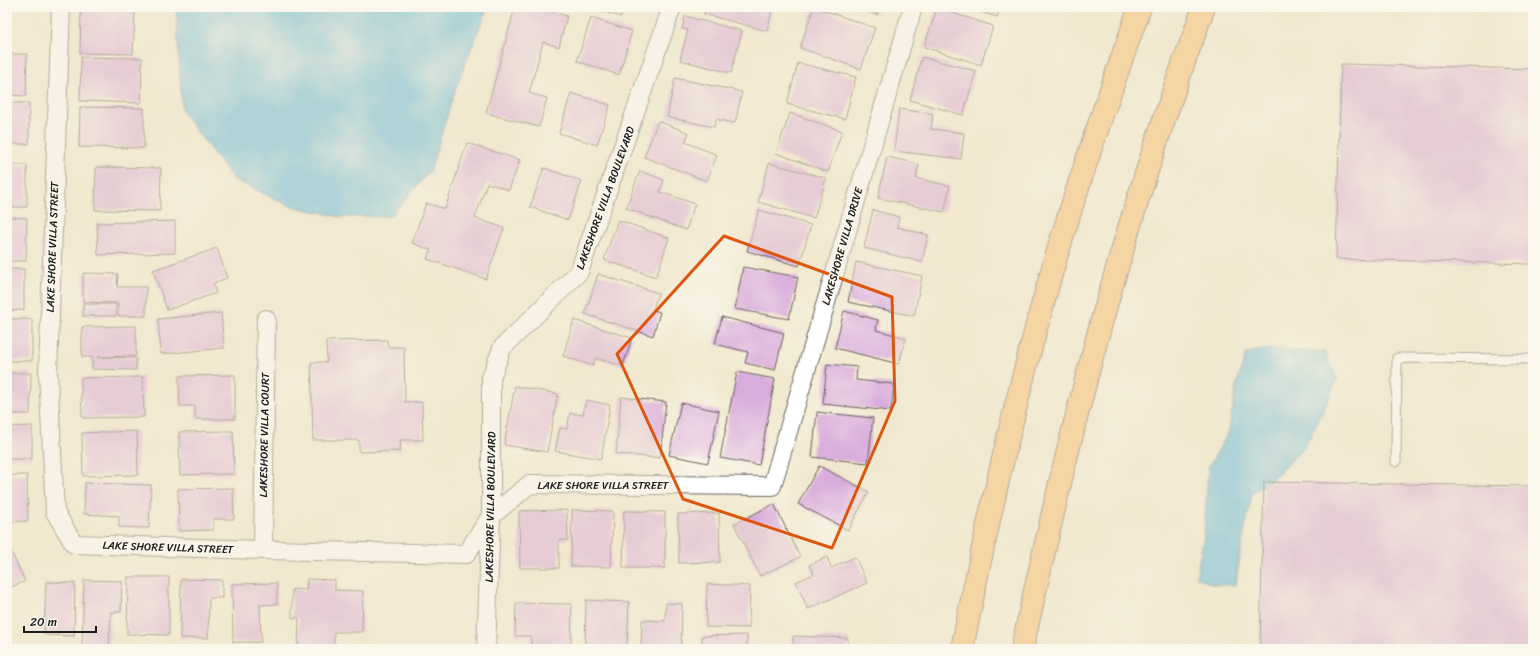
<svg xmlns="http://www.w3.org/2000/svg" width="1540" height="656" font-family="Sriracha,sans-serif">
  <rect width="100%" height="100%" fill="#fbf7ec"/>
  <filter id="ink" filterUnits="userSpaceOnUse"><feTurbulence type="fractalNoise" baseFrequency=".025" numOctaves="2"/><feDisplacementMap in="SourceGraphic" scale="8" xChannelSelector="R" yChannelSelector="G"/><feConvolveMatrix kernelMatrix="1 2 1 2 8 2 1 2 1" color-interpolation-filters="sRGB"/></filter>
  <filter id="wash" filterUnits="userSpaceOnUse"><feTurbulence type="fractalNoise" baseFrequency=".012" numOctaves="4" result="noise"/><feDisplacementMap in="SourceGraphic" scale="16" xChannelSelector="R" yChannelSelector="G"/><feGaussianBlur stdDeviation="0.9" result="paint"/><feColorMatrix in="noise" values="0 0 0 0 0 0 0 0 0 0 0 0 0 0 0 0 0 1.4 0 .05"/><feComposite in="paint" operator="in"/></filter>
  <g filter="url(#wash)">
    <rect width="100%" height="100%" fill="#f1e8cf"/>
    <path fill="#62badf" stroke="#3f6b7e" d="M 176,7 L 488,7 L 456,87 L 430,171 L 391,216 L 340,217 L 290,206 L 233,179 L 182,112 Z
      M 1270,349 L 1325,352 L 1337,379 L 1322,414 L 1304,448 L 1272,479 L 1252,494 L 1240,554 L 1236,585 L 1214,585 L 1196,577 L 1204,535 L 1208,468 L 1229,431 L 1236,386 L 1246,353 Z"/>
    <g id="blocks">
      <path fill="#d9addb" d="M 515,7 L 536,7 L 567,16 L 559,47 L 543,42 L 529,93 L 547,98 L 539,127 L 486,113 Z
        M 588,7 L 624,7 L 621,17 Z
        M 705,7 L 773,7 L 767,31 L 704,14 Z
        M 814,7 L 875,28 L 861,69 L 800,48 Z
        M 855,7 L 879,7 L 877,15 Z
        M 965,7 L 1000,7 L 997,17 Z
        M 937,8 L 993,26 L 981,65 L 924,47 Z
        M 81,9 L 135,11 L 133,54 L 80,53 Z
        M 685,16 L 742,31 L 731,73 L 680,60 L 688,30 L 682,29 Z
        M 591,18 L 632,31 L 619,75 L 577,61 Z
        M 7,54 L 27,54 L 26,96 L 7,95 Z
        M 81,57 L 142,58 L 141,103 L 80,101 Z
        M 922,57 L 976,71 L 963,115 L 910,100 Z
        M 798,63 L 856,77 L 845,119 L 787,104 Z
        M 1341,64 L 1533,69 L 1533,264 L 1336,259 Z
        M 675,78 L 742,92 L 735,123 L 716,119 L 714,127 L 667,117 Z
        M 571,93 L 610,105 L 597,145 L 559,133 Z
        M 7,103 L 29,103 L 29,144 L 7,144 Z
        M 80,107 L 144,108 L 144,148 L 79,147 Z
        M 899,109 L 933,114 L 931,129 L 964,133 L 961,159 L 894,151 Z
        M 790,113 L 842,131 L 828,172 L 776,153 Z
        M 658,121 L 689,133 L 685,142 L 717,155 L 707,181 L 644,157 Z
        M 467,143 L 520,160 L 509,190 L 487,183 L 475,218 L 504,228 L 486,279 L 427,259 L 431,250 L 412,243 L 426,203 L 445,209 Z
        M 887,157 L 919,164 L 916,178 L 950,186 L 944,212 L 878,198 Z
        M 769,163 L 826,178 L 814,218 L 758,202 Z
        M 7,165 L 27,165 L 27,207 L 7,207 Z
        M 96,167 L 161,168 L 160,211 L 95,210 Z
        M 544,168 L 582,181 L 568,220 L 530,207 Z
        M 640,171 L 664,180 L 660,192 L 695,204 L 686,230 L 626,208 Z
        M 759,210 L 811,225 L 799,266 L 747,251 Z
        M 873,210 L 899,217 L 897,227 L 928,235 L 922,262 L 864,248 Z
        M 7,217 L 27,218 L 26,261 L 7,261 Z
        M 618,220 L 669,238 L 656,277 L 604,260 Z
        M 175,221 L 175,253 L 98,255 L 97,223 Z
        M 217,248 L 227,278 L 213,283 L 216,293 L 167,310 L 153,270 Z
        M 856,262 L 922,276 L 914,316 L 848,302 Z
        M 743,267 L 798,277 L 789,319 L 735,309 Z
        M 7,269 L 24,269 L 24,310 L 7,311 Z
        M 83,273 L 118,274 L 117,287 L 146,287 L 146,316 L 118,316 L 118,303 L 83,302 Z
        M 598,274 L 658,293 L 653,310 L 660,312 L 653,336 L 585,314 Z
        M 83,304 L 116,304 L 116,316 L 83,316 Z
        M 844,311 L 878,320 L 876,330 L 906,338 L 899,364 L 835,348 Z
        M 221,313 L 224,348 L 161,354 L 158,319 Z
        M 722,317 L 784,333 L 775,370 L 745,363 L 748,352 L 715,344 Z
        M 7,319 L 32,319 L 32,361 L 7,361 Z
        M 574,320 L 632,338 L 623,366 L 595,358 L 593,366 L 563,356 Z
        M 136,326 L 136,356 L 97,357 L 136,358 L 136,370 L 92,369 L 92,357 L 82,357 L 82,327 Z
        M 387,340 L 388,347 L 404,347 L 405,402 L 422,402 L 423,440 L 400,440 L 401,451 L 359,452 L 359,440 L 313,440 L 311,362 L 327,362 L 326,341 Z
        M 827,364 L 857,367 L 856,380 L 894,384 L 891,411 L 823,404 Z
        M 737,372 L 775,379 L 759,465 L 720,458 Z
        M 7,373 L 31,373 L 30,414 L 7,414 Z
        M 235,375 L 235,419 L 195,419 L 195,406 L 180,406 L 179,376 Z
        M 143,377 L 144,417 L 82,418 L 81,378 Z
        M 515,386 L 558,394 L 547,452 L 504,445 Z
        M 621,397 L 666,402 L 660,458 L 616,454 Z
        M 586,400 L 610,405 L 601,459 L 555,451 L 560,428 L 567,429 L 570,413 L 583,415 Z
        M 681,403 L 719,411 L 708,463 L 669,455 Z
        M 817,412 L 873,418 L 868,463 L 812,457 Z
        M 32,426 L 32,459 L 7,459 L 7,427 Z
        M 137,431 L 138,475 L 83,476 L 82,433 Z
        M 233,431 L 234,474 L 180,475 L 179,432 Z
        M 819,466 L 869,492 L 848,530 L 798,504 Z
        M 7,475 L 27,475 L 28,521 L 7,522 Z
        M 1264,482 L 1533,486 L 1533,649 L 1260,648 Z
        M 85,483 L 151,485 L 149,528 L 119,527 L 119,516 L 84,514 Z
        M 233,488 L 234,519 L 213,519 L 213,530 L 179,531 L 178,489 Z
        M 774,504 L 800,557 L 760,576 L 734,524 Z
        M 567,510 L 568,540 L 559,540 L 559,568 L 520,568 L 519,511 Z
        M 572,510 L 613,511 L 611,567 L 571,566 Z
        M 624,511 L 665,512 L 665,568 L 623,568 Z
        M 719,513 L 720,562 L 679,563 L 678,514 Z
        M 7,543 L 25,581 L 7,589 Z
        M 827,557 L 831,568 L 855,557 L 867,583 L 808,609 L 796,582 L 814,574 L 809,565 Z
        M 128,577 L 169,577 L 169,635 L 127,634 Z
        M 181,579 L 222,580 L 222,598 L 209,598 L 208,638 L 180,638 Z
        M 307,579 L 335,580 L 335,590 L 363,591 L 362,632 L 334,632 L 334,649 L 298,649 L 299,618 L 292,618 L 292,589 L 306,590 Z
        M 84,580 L 122,581 L 121,612 L 111,612 L 109,649 L 82,648 Z
        M 46,582 L 75,583 L 74,636 L 44,635 Z
        M 277,583 L 277,604 L 260,605 L 261,642 L 233,642 L 232,584 Z
        M 707,584 L 750,586 L 749,628 L 706,627 Z
        M 586,600 L 629,602 L 627,649 L 585,649 Z
        M 516,603 L 572,604 L 571,649 L 531,649 L 531,636 L 515,636 Z
        M 666,603 L 682,604 L 681,649 L 641,649 L 642,620 L 665,621 Z
        M 747,635 L 747,649 L 702,649 L 702,636 Z
        M 793,636 L 848,638 L 848,649 L 793,649 Z"/>
    </g>
  </g>
  <g filter="url(#ink)">
    <use href="#blocks" fill-opacity="0" stroke="#67635b" stroke-width="1"/>
    <g fill="none" stroke-linecap="round" stroke-linejoin="round">
      <g stroke="#67635b" stroke-width="11">
        <path id="lane" d="M 1396,462 L 1397,358 L 1533,359"/>
      </g>
      <g stroke="#67635b" stroke-width="20">
        <path id="street" d="M 61,7 L 48,372 L 55,512 L 74,544 L 263,550 L 466,554 L 491,516 L 530,484 L 772,486 L 913,7
          M 263,550 L 266,319
          M 486,649 L 491,516 L 491,378 L 502,348 L 579,272 L 672,7"/>
      </g>
      <g stroke="#67635b" stroke-width="24">
        <path id="highway" d="M 962,649 C 987,522 1016,396 1052,271 C 1078,182 1109,95 1140,7
          M 1022,649 C 1040,568 1058,487 1079,407 C 1113,272 1155,138 1204,7"/>
      </g>
      <use href="#lane" stroke="#fff" stroke-width="9"/>
      <use href="#street" stroke="#fff" stroke-width="18"/>
      <use href="#highway" stroke="#fbbe6e" stroke-width="22"/>
    </g>
  </g>
  <path d="M0 0H1540V656H0ZM 724,236 L 892,297 L 895,401 L 832,548 L 683,499 L 617,354 Z" fill="#f1e8cf" fill-opacity=".55" fill-rule="evenodd"/>
  <path fill="none" stroke="#de560d" stroke-width="3" stroke-linejoin="round" d="M 724,236 L 892,297 L 895,401 L 832,548 L 683,499 L 617,354 Z"/>
  <g text-anchor="middle" stroke-width="3.5" stroke-linejoin="round" paint-order="stroke">
    <g font-size="11" fill="#1c1c1c" stroke="#fbf7ec">
      <text transform="translate(605 198) rotate(-70)" y="4">LAKESHORE VILLA BOULEVARD</text>
      <text transform="translate(842 246) rotate(-74)" y="4">LAKESHORE VILLA DRIVE</text>
      <text transform="translate(52 247) rotate(-88)" y="4">LAKE SHORE VILLA STREET</text>
      <text transform="translate(264 435) rotate(-89)" y="4">LAKESHORE VILLA COURT</text>
      <text x="603" y="489">LAKE SHORE VILLA STREET</text>
      <text transform="translate(490 507) rotate(-89)" y="4">LAKESHORE VILLA BOULEVARD</text>
      <text transform="translate(168 547) rotate(2)" y="4">LAKE SHORE VILLA STREET</text>
    </g>
  </g>
  <rect width="1540" height="656" fill="none" stroke="#fbf7ec" stroke-width="24"/>
  <path d="M24 626v6h72v-6" fill="none" stroke="#1c1c1c" stroke-width="2"/>
  <text x="30" y="626" font-size="12" fill="#1c1c1c" stroke="#fbf7ec" stroke-width="3" paint-order="stroke">20 m</text>
</svg>
